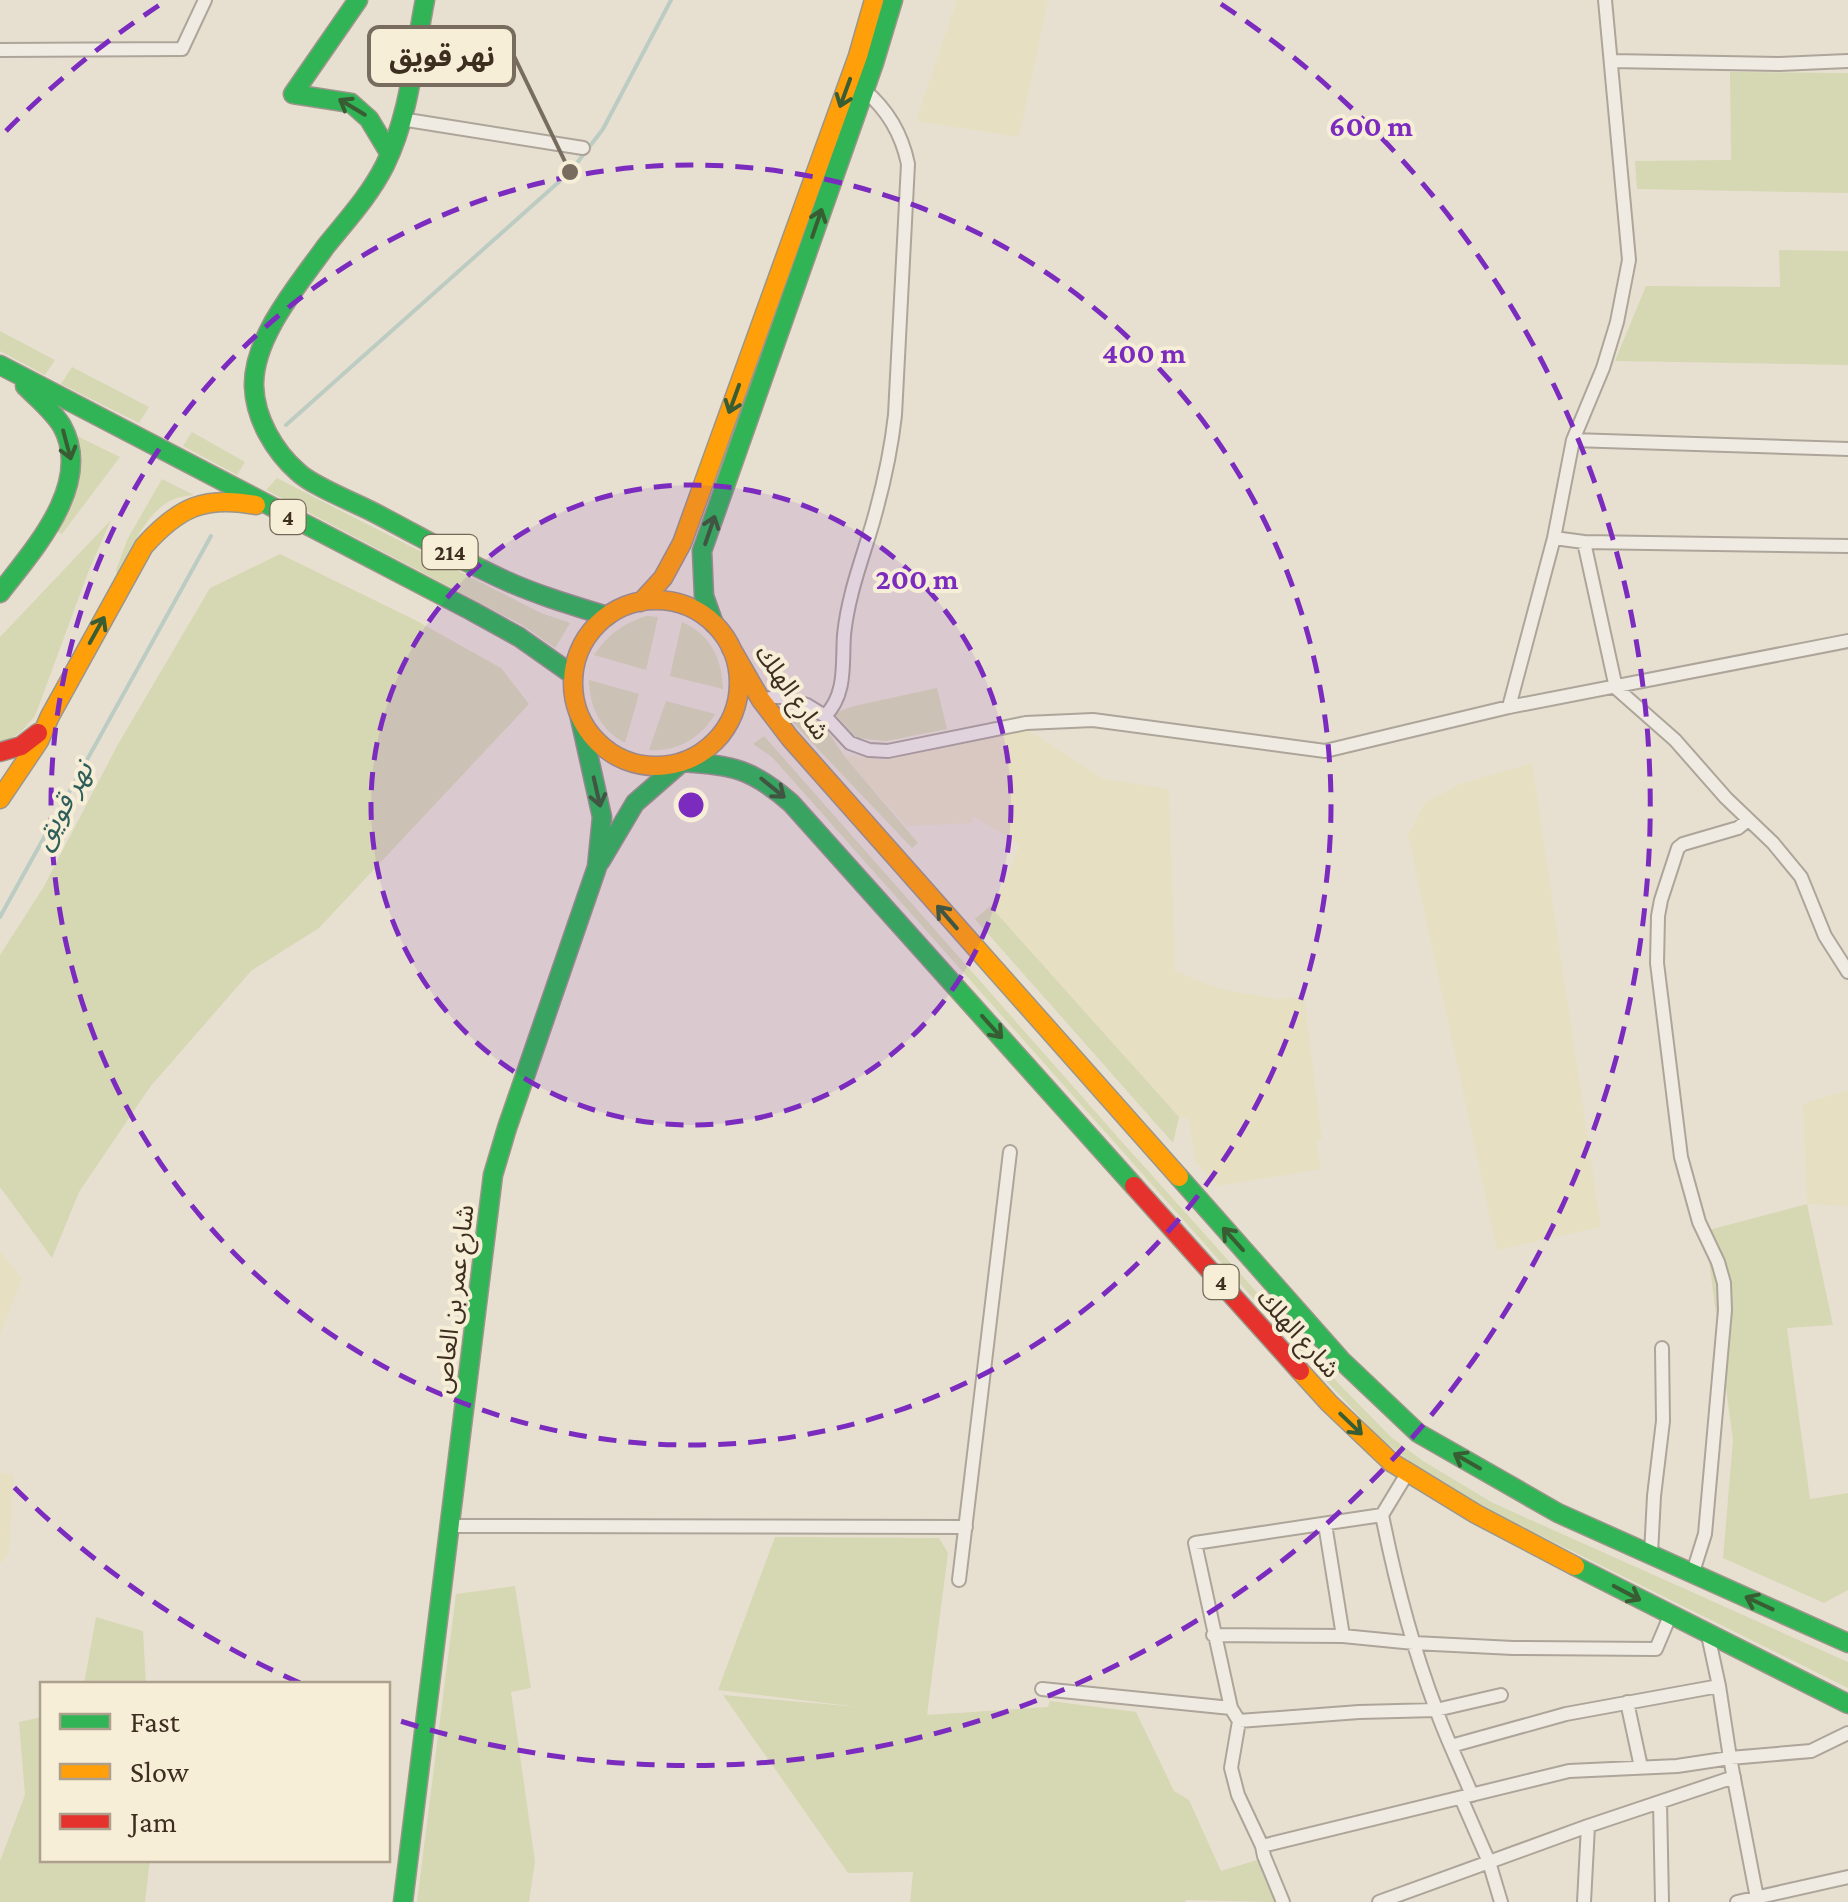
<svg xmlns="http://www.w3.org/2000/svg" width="1848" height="1902" font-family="'Crimson Pro','Noto Sans Arabic',serif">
  <rect width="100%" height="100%" fill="#e7e0d1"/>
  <path fill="#e6dfc2" d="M 957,0 L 1048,0 L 1019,137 L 916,121 Z
    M 1028,730 L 1104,779 L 1169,789 L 1175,971 L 1220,989 L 1278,999 L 1304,997 L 1322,1139 L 1316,1140 L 1321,1169 L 1218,1186 L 1195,1161 L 1189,1119 L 1179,1117 L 990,906 L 1002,888 L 1020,844 L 973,816 L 972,823 L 906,826 L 845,757 L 849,756 L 886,760 Z
    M 1532,763 L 1601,1227 L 1497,1250 L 1408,835 L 1424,803 L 1460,784 Z
    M 1848,1090 L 1848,1206 L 1807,1204 L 1803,1104 Z
    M 0,1251 L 22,1278 L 0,1336 Z
    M 0,1473 L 14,1475 L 9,1553 L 0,1564 Z"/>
  <path fill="#d6d7b3" d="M 1730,72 L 1848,73 L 1848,193 L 1637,189 L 1635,161 L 1731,160 Z
    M 1779,250 L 1848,251 L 1848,365 L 1615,361 L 1646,286 L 1780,287 Z
    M 0,331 L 55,360 L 45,375 L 0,351 Z
    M 72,367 L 149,407 L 139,423 L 61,384 Z
    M 192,432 L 245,462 L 237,475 L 183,446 Z
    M 77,436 L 120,457 L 62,534 L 57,531 Z
    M 277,478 L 541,613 L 570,623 L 555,648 L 522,625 L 266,490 Z
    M 162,479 L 194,495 C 186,496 177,497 170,501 C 146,513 129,552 117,575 L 116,570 L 128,538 Z
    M 111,520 L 89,570 L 35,716 L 21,732 L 0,745 L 0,637 Z
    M 280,554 L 415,620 L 501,668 L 529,704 L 319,928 L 251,971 L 150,1087 L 79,1192 L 52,1258 L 0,1187 L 0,955 L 43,888 L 117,746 L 210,588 Z
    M 647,616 L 658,617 L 646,670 L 594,655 C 609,634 622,624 647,616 Z
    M 682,622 C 711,635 722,659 723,689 L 670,676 Z
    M 589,680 L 639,694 L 625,743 C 600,729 590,708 589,680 Z
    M 937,688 L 947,729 L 886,741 L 857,738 L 834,713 L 854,706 Z
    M 666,701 L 715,714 C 701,738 677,752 649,750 Z
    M 781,710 L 808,718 L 826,729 L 845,757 L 918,843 L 912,848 Z
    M 764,736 L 1123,1143 L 1340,1385 L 1391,1437 L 1423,1461 L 1493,1503 L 1848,1662 L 1848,1688 L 1489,1510 L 1418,1467 L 1383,1441 L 1331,1386 L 772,757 L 753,744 Z
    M 990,906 L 1179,1117 L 1173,1143 L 975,919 Z
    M 1807,1204 L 1833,1325 L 1787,1328 L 1810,1499 L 1848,1493 L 1848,1590 L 1824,1603 L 1723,1558 L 1733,1440 L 1705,1231 Z
    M 775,1537 L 939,1538 L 948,1553 L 927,1715 L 1048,1707 L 1050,1701 L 1136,1712 L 1174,1791 L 1189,1800 L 1221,1871 L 1257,1860 L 1277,1902 L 1186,1900 L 1185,1902 L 910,1902 L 913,1872 L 848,1873 L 723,1695 L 858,1707 L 718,1690 Z
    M 515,1586 L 531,1688 L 511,1692 L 535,1861 L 529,1902 L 417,1902 L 456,1594 Z
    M 96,1617 L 143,1631 L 146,1684 L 84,1684 Z
    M 42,1717 L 42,1860 L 150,1860 L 145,1902 L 0,1902 L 0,1861 L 25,1795 L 19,1722 Z"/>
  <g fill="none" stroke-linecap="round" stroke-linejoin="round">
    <path stroke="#bcccc2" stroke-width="4" d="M 286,425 L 570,172 L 603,129 L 671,0
      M 0,917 L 211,536"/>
    <g stroke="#ada599" stroke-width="16">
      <path id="street" d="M 0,50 L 182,49 L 205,0
        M 1611,61 L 1779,64 L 1848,61
        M 401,119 L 583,148
        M 1573,440 L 1848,449
        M 1554,538 L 1584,542 L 1848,546
        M 1584,542 L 1616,688 L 1675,740 L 1726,798 L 1773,843 L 1801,877 L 1825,936 L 1848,972
        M 761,700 L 779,696 L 807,705 L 825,716 L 850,743 L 869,750 L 888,751 L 1026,723 L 1093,720 L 1325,751 L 1509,707 L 1848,641
        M 1509,707 L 1554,538 L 1573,440 L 1603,368 L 1617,322 L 1629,260 L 1605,0
        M 825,716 C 847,694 842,663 844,635 C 848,595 862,560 873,522 C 883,487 891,451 895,415 L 908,164 C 902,135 887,109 864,90
        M 1382,1515 C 1395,1580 1412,1646 1436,1709 C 1446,1738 1460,1766 1472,1795
        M 1325,1524 L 1343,1636
        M 450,1526 L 966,1527
        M 1651,1554 L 1654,1496 L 1663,1421 L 1662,1348
        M 1693,1572 L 1705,1534 L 1725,1310 L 1724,1283 L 1718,1262 L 1699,1222 L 1681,1157 L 1657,963 L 1658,916 L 1661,900 L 1678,848 L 1683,844 L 1738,828 L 1748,820
        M 959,1580 L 1010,1152
        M 1213,1635 L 1343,1636 L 1414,1643 L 1513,1648 L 1656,1649 L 1670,1616
        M 1719,1686 L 1730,1758 L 1757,1898
        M 1042,1689 L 1231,1708
        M 1627,1702 L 1641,1767
        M 1239,1721 L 1359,1712 L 1436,1710 L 1501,1695
        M 1451,1746 L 1566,1714 L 1719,1686 L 1708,1635
        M 1461,1798 L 1489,1862 L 1501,1902
        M 1660,1802 L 1662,1902
        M 1262,1846 L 1569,1771 L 1677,1766 L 1730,1758 L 1811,1751 L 1848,1733
        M 1283,1902 L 1264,1856 L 1262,1846 L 1238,1795 L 1231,1768 L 1239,1721 L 1231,1708 L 1195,1543 L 1382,1515 L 1408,1472
        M 1379,1902 L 1588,1826 L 1734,1777
        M 1584,1902 L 1588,1826
        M 1737,1902 L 1848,1877"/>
    </g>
    <g stroke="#9c958a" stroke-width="21">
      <path id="fast" d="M 358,0 L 293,94 L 351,103 L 369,119 L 390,154
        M 326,246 C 347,220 370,195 385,165 C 410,114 414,55 425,0
        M 326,246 C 299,284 253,337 254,386 C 255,418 274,451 298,472 C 311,485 353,502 371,511 C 414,533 456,558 500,578 C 534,594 571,605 607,616
        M 0,365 L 472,611 L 519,637 L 573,675
        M 0,593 C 33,550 94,484 62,426 C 53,411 38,399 25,386
        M 714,624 L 704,596 L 702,551 L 874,63 L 893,0
        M 682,762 C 733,765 752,769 791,803 L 1134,1186
        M 600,862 L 635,803 L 682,762
        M 1179,1177 L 1341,1360 L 1418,1433 L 1558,1513 L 1848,1643
        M 1575,1566 L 1848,1704
        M 403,1902 L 493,1175 L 507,1128 L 597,867 L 602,817 L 580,718"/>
    </g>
    <g stroke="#9c958a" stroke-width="21">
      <path id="slow" d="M573 683a83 83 0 1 1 166 0a83 83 0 1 1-166 0Z
        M 641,602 L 663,578 L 682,543 L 858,56 L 874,0
        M 731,648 L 761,700 L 790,738 L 1179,1177
        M 50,716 L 144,546 C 178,508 204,495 256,505
        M 0,799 L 39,741 L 50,716
        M 1300,1371 L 1329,1403 L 1391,1462 L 1476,1514 L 1575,1566"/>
    </g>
    <g stroke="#9c958a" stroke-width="21">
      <path id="jam" d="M 0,752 L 21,746 L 38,733
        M 1134,1186 L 1300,1371"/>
    </g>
    <use href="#street" stroke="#efebe3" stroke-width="12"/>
    <use href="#fast" stroke="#30b455" stroke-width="18"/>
    <use href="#slow" stroke="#ff9f0a" stroke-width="18"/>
    <use href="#jam" stroke="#e5322d" stroke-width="18"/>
  </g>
  <defs><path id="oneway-shaft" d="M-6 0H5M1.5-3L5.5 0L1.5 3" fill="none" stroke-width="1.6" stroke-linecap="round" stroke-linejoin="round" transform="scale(2.5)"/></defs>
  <g stroke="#385d33">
    <use href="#oneway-shaft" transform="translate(845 93) rotate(110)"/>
    <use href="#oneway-shaft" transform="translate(352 107) rotate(-149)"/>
    <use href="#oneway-shaft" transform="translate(817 223) rotate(-71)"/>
    <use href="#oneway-shaft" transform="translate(734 399) rotate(110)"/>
    <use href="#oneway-shaft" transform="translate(67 445) rotate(75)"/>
    <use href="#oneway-shaft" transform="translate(710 530) rotate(-71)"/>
    <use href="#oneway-shaft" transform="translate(97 630) rotate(-61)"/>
    <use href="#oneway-shaft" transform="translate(773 788) rotate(39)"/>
    <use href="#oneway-shaft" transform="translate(597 792) rotate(77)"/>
    <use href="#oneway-shaft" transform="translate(947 917) rotate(-131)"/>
    <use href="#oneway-shaft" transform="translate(992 1027) rotate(48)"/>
    <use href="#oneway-shaft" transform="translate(1233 1239) rotate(-132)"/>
    <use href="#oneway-shaft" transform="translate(1351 1424) rotate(44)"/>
    <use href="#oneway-shaft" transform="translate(1467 1461) rotate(-150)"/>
    <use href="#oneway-shaft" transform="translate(1627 1593) rotate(28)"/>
    <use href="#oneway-shaft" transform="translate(1759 1603) rotate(-155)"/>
  </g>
  <circle cx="691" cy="805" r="320" fill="#7b2cbf" fill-opacity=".12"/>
  <g fill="none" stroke="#7b2cbf" stroke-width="5" stroke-dasharray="18 12">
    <circle cx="691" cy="805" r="320"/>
    <circle cx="691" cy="805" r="640"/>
    <path d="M300 1683A961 961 0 0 1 6 1479M6 131A961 961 0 0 1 161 4M1221 4A961 961 0 0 1 394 1719"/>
  </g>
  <g text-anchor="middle" stroke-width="8" stroke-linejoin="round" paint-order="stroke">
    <g fill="#f7eed8" stroke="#756857" stroke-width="2.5">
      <rect x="270.5" y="500" width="35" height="34" rx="8"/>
      <rect x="422.5" y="535" width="55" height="34" rx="8"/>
      <rect x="1203.5" y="1265" width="35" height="34" rx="8"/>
    </g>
    <g font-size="22" font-weight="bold" fill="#3d2e20">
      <text x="288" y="525">4</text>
      <text x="450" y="560">214</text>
      <text x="1221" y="1290">4</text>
    </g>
    <g font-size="25" fill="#3d2e20" stroke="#f7eed8">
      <text transform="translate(793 692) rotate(55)" y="9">شارع الهلك</text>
      <text transform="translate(453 1299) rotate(-83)" y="9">شارع عمر بن العاص</text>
      <text transform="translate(1299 1333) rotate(48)" y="9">شارع الهلك</text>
    </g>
    <g font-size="28" font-style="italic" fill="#2f5d5a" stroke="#f7eed8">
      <text transform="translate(62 805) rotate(-61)" y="10">نهر قويق</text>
    </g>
  </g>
  <circle cx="691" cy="805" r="15" fill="#7b2cbf" stroke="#f7eed8" stroke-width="5"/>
  <g font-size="30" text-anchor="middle" font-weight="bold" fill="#7b2cbf" stroke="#f7eed8" stroke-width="8" stroke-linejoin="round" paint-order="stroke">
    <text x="1371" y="136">600 m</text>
    <text x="1144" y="363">400 m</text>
    <text x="917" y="589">200 m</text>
  </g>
  <path fill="none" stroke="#786c5e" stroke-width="4" d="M570 172L514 56"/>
  <circle fill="#786c5e" stroke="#f7eed8" stroke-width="4" cx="570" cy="172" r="10"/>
  <rect fill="#f7eed8" stroke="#786c5e" stroke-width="4" x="369" y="27" width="145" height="58" rx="10"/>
  <g font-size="28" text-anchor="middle" font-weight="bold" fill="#3d2e20">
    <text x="442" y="66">نهر قويق</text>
  </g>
  <rect x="40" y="1682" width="350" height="180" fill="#f7eed8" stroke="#ada18e" stroke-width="2.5"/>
  <rect x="60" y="1714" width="50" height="15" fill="#30b455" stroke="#ada18e" stroke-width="2.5"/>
  <text x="130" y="1732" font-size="30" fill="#3d2e20">Fast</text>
  <rect x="60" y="1764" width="50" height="15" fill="#ff9f0a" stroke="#ada18e" stroke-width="2.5"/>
  <text x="130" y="1782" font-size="30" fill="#3d2e20">Slow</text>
  <rect x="60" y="1814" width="50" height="15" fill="#e5322d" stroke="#ada18e" stroke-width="2.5"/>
  <text x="130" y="1832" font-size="30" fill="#3d2e20">Jam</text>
</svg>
